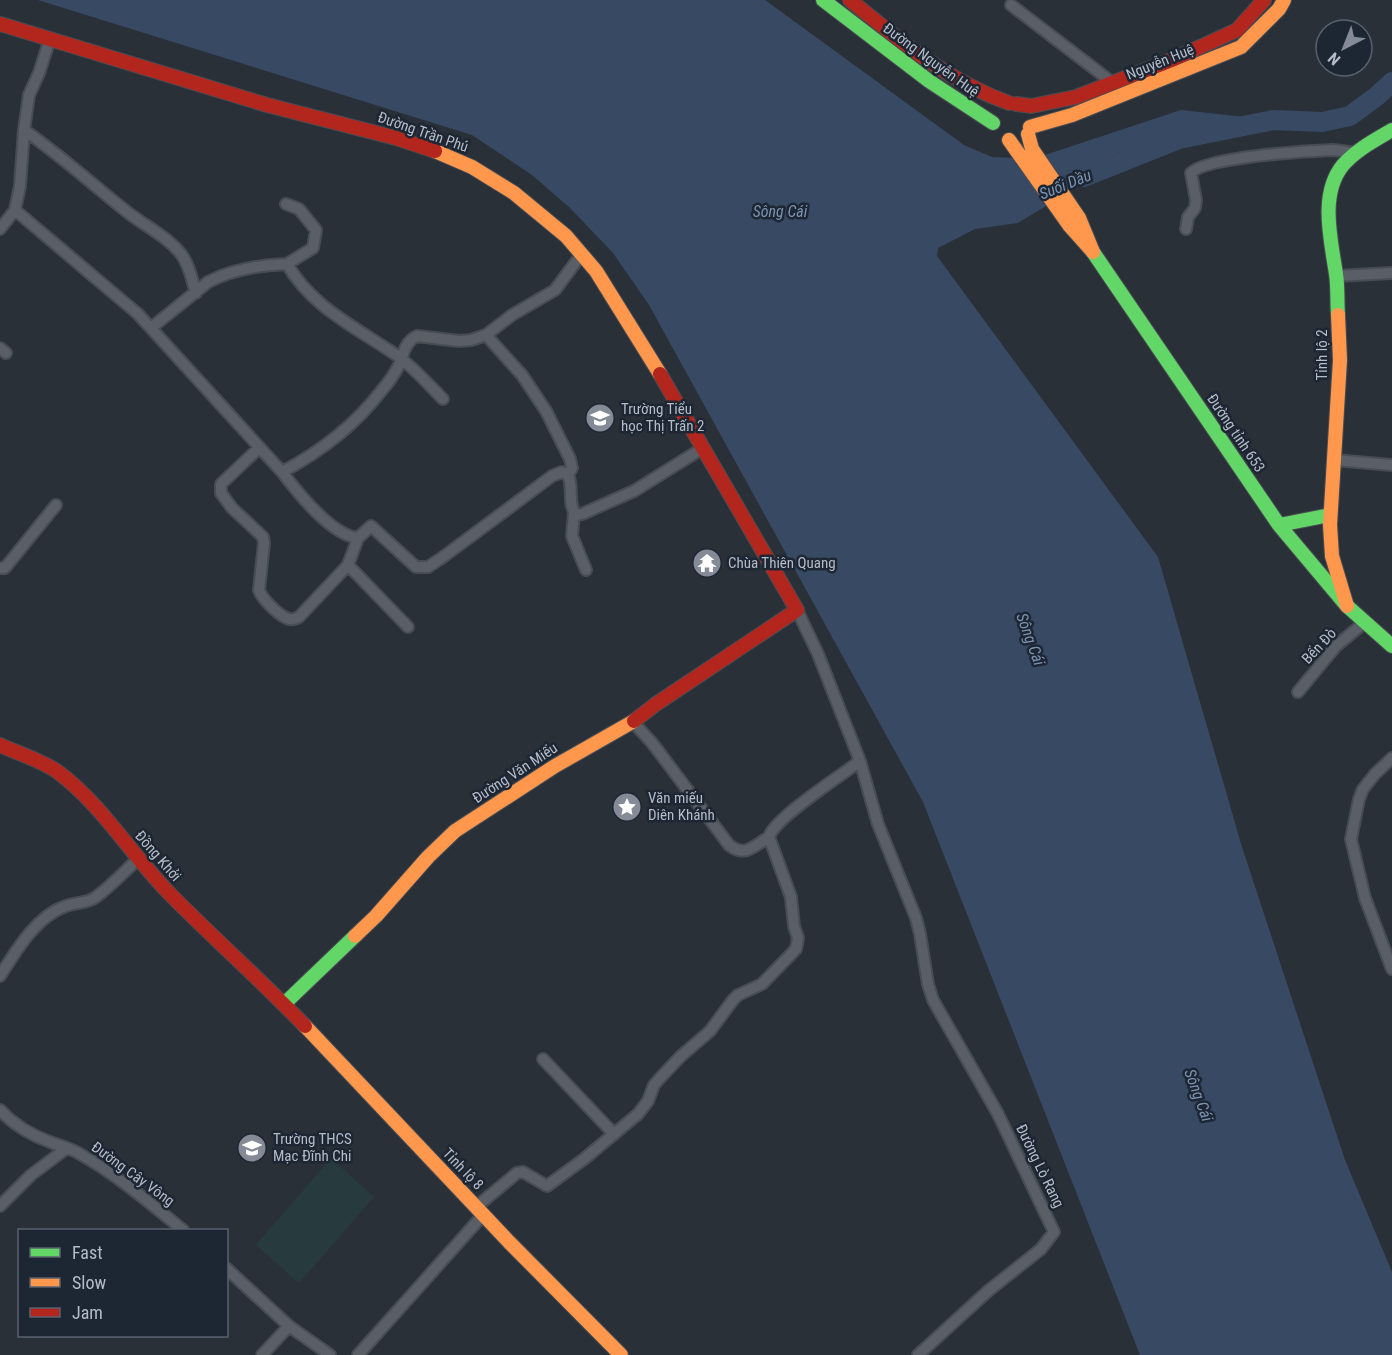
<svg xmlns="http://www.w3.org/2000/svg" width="1392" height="1355" font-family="'Roboto Condensed',sans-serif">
  <rect width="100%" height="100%" fill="#2a3038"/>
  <path fill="#273a3e" d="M 331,1158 L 374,1197 L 299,1283 L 256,1245 Z"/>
  <path fill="#384963" d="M 38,0 L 765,0 L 964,145 L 992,157 L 1018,158 L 1045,155 L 1181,110 L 1273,120 L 1184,134 L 1117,153 L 1107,169 L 1018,223 L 975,229 L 938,248 L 937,256 L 1158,557 L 1242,847 L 1345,1160 L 1392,1272 L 1392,1355 L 1140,1355 L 923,802 L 649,305 L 613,253 L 570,208 L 532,175 L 472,135 Z"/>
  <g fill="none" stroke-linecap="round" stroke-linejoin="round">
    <path stroke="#384963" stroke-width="20" d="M 1084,177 L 1179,139 L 1273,120 L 1322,122 L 1350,116 L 1377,96 L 1392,82"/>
    <g stroke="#484c53" stroke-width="14">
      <path id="street" d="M 1011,5 L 1113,83
        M 24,130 C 60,155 92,184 126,211 C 143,225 167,236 181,254 C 189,264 192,280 196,293
        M 286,204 L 299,209 L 316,230 L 313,248 L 287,264
        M 15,210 L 138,314 L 282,472 C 298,493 331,535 358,538
        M 0,229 L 15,210 L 20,186 L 24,130 L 29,95 L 39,73 L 50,39
        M 1186,229 L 1188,217 L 1195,208 L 1196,200 L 1191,173 C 1206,157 1307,151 1332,150 C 1340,150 1348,152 1355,153
        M 1336,276 L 1392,273
        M 151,328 L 208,282 C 233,269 259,265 287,264 C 312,308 359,329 399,357 C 415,369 429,385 443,399
        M 486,335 L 522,375 L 546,411 L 570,459 L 572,468 L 568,475
        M 0,348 L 6,353
        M 259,448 L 221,484 L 221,493 L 232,508 L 263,537 L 264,543 L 259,590 C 262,599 279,616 289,619 C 294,620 295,619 299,617 L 348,565 L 358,538 L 371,526 L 416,567 L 428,567 L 443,557 L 552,476 L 562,472 L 568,475 C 574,487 567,504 576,515 L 582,514 L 634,491 L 703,448
        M 1334,460 L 1392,465
        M 282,472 C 320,452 356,424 382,390 C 388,383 394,375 398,367 C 404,355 404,342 417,336 L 459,341 L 471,340 L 486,335 L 512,315 L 555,290 L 581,255
        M 574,513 L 572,536 L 586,570
        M 348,565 L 408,627
        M 0,568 L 5,568 L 9,563 L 56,505
        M 797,610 L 818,654 L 860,761 L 878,824 L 916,918 L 920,934 L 928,984 L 933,1000 L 998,1114 L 1054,1232 L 1041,1249 L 988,1291 L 918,1355
        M 1298,692 L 1336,646 L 1364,623
        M 633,722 L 653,744 L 729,845 C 745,858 754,846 769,837
        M 1392,758 L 1375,774 L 1363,789 L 1359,799 L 1351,839 L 1365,898 L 1392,969
        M 0,976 C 16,951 36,916 66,906 C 77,902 86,904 96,897 C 111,886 124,872 138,859
        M 543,1059 L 613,1133
        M 0,1110 C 14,1125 31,1135 50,1142 C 60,1146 71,1148 80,1154 C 117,1175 150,1203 183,1230
        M 0,1206 L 31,1175 L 67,1148
        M 476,1207 L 517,1173 L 523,1172 L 547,1186 L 584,1159 L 638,1114 L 648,1101 L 654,1085 L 661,1077 L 681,1056 L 710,1031 L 733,1000 L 738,995 L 762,984 L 796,949 L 798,938 L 794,926 L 791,897 L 769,837 C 774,818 842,775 860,761
        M 226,1268 L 289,1326 L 330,1355
        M 262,1355 L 289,1326
        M 358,1355 L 483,1215"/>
    </g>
    <g stroke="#484c53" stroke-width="16">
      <path id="fast" d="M 823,0 L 929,81 L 993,123
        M 1093,252 L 1279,525 L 1347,606 L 1392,646
        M 1338,315 C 1337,302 1338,287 1336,274 C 1331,240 1319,194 1343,165 C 1356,150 1375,140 1392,130
        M 1279,525 L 1330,515
        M 284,1004 L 355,936"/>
    </g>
    <g stroke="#484c53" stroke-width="16">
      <path id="slow" d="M 1030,127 L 1072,115 L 1241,47 L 1279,9 L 1284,0
        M 1009,140 L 1069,225 L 1093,252 L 1079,218 L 1032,149 L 1028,134
        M 435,151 L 472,167 L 514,193 L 566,236 L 596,271 L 660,374
        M 1338,315 L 1340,360 L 1330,525 L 1332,556 L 1347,606
        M 355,936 L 376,916 L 428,857 L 455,831 L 555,766 L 634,721
        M 305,1026 L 509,1242 L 621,1355"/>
    </g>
    <g stroke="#484c53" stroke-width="16">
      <path id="jam" d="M 850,0 C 900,41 947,81 1009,103
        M 0,24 L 267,105 L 396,138 L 435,151
        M 1016,104 L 1031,106 L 1076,97 L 1174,59 L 1237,30 L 1264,0
        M 634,721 L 656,704 L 797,610 L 660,374
        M 0,745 C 17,753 43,761 58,772 C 102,805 130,853 168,892 C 213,938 261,980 305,1026"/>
    </g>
    <use href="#street" stroke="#5a5e66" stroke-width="10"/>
    <use href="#fast" stroke="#63d668" stroke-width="14"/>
    <use href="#slow" stroke="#ff974d" stroke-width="14"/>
    <use href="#jam" stroke="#b3261e" stroke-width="14"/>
  </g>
  <defs>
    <g id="school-disc" transform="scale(1.5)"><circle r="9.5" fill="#848b96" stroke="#1d2633"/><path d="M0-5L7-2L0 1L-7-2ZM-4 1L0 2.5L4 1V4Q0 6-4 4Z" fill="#fff"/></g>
    <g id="temple-disc" transform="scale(1.5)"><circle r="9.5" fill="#848b96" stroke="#1d2633"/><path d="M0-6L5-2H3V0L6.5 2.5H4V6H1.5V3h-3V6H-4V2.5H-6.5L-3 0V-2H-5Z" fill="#fff"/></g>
    <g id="sight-disc" transform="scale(1.5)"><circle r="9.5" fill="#848b96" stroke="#1d2633"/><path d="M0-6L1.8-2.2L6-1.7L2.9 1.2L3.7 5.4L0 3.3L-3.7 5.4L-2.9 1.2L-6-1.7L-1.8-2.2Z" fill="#fff"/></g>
  </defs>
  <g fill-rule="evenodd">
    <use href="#school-disc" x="600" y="418"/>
    <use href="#temple-disc" x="707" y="563"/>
    <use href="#sight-disc" x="627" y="807"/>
    <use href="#school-disc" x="252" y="1148"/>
  </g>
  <g text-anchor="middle" stroke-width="5" stroke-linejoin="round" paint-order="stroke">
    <g font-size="15" fill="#b4bcc9" stroke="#1d2633">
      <text transform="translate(931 60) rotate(36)" y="5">Đường Nguyễn Huệ</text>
      <text transform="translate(1160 62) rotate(-22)" y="5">Nguyễn Huệ</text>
      <text transform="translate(423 132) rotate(19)" y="5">Đường Trần Phú</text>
      <text transform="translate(1322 355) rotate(-90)" y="5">Tỉnh lộ 2</text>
      <text transform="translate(1236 433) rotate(56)" y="5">Đường tỉnh 653</text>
      <text transform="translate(1319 646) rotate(-47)" y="5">Bến Đò</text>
      <text transform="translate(515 773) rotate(-33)" y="5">Đường Văn Miếu</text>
      <text transform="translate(158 856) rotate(49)" y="5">Đồng Khởi</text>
      <text transform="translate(1040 1166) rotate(64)" y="5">Đường Lò Rang</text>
      <text transform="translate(463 1169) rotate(46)" y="5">Tỉnh lộ 8</text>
      <text transform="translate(133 1174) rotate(36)" y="5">Đường Cây Vông</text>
    </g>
    <g font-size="15" fill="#b4bcc9" stroke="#1d2633" text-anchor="start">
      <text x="621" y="414">Trường Tiểu<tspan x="621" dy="17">học Thị Trấn 2</tspan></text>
      <text x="728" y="568">Chùa Thiên Quang</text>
      <text x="648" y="803">Văn miếu<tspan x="648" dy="17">Diên Khánh</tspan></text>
      <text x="273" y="1144">Trường THCS<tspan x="273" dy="17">Mạc Đĩnh Chi</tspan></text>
    </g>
    <g font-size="16" font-style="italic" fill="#7c92b1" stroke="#1d2633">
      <text transform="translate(1065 184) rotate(-22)" y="6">Suối Dầu</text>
      <text x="780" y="217">Sông Cái</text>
      <text transform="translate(1031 639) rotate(70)" y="6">Sông Cái</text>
      <text transform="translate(1199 1095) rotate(70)" y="6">Sông Cái</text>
    </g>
  </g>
  <rect x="18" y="1229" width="210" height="108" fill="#1d2633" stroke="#59626f" stroke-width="1.5"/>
  <rect x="30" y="1248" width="30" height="9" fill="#63d668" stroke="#59626f" stroke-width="1.5"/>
  <text x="72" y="1259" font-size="18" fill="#b4bcc9">Fast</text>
  <rect x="30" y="1278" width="30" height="9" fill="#ff974d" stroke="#59626f" stroke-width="1.5"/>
  <text x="72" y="1289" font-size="18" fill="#b4bcc9">Slow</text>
  <rect x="30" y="1308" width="30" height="9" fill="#b3261e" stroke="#59626f" stroke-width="1.5"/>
  <text x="72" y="1319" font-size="18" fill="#b4bcc9">Jam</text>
  <g transform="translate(1344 48) rotate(222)"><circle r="28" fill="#1d2633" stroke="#59626f" stroke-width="1.5"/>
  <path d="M0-4.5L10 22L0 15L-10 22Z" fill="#848b96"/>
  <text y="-9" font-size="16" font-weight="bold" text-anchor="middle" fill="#b4bcc9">N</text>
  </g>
</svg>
